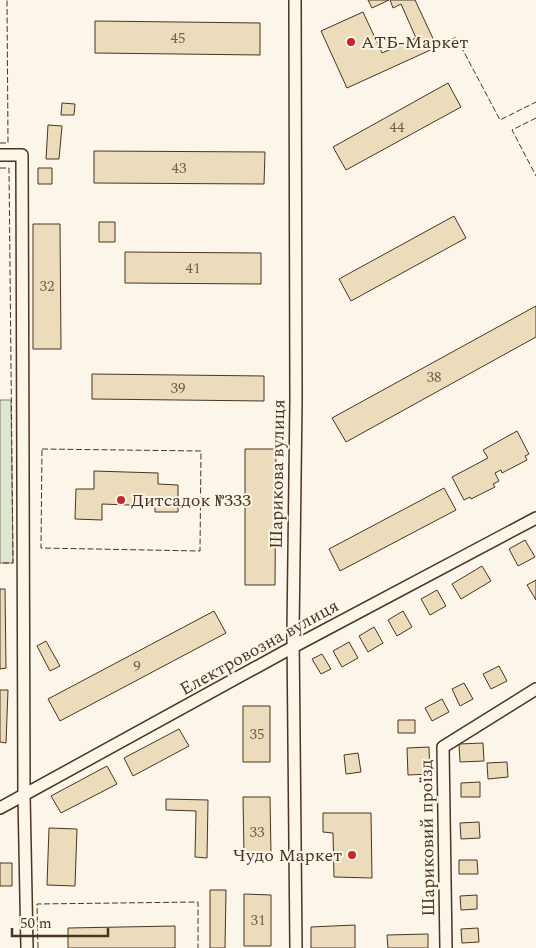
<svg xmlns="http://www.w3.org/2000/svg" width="536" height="948" font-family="Spectral,serif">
  <rect width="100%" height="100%" fill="#fbf6e9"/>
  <path fill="#dce7d0" stroke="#887966" d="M 0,400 L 11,400 L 13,563 L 0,563 Z"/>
  <path fill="#ecdcbc" stroke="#4a3520" d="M 368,0 L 389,0 L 372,8 Z
    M 390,0 L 415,0 L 437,47 L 347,88 L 321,31 L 363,12 L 382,53 L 416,38 L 401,4 L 393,8 Z
    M 95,21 L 260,23 L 260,55 L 95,53 Z
    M 448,83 L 461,107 L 346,170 L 333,147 Z
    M 62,103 L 75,104 L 74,115 L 61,115 Z
    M 48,125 L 62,126 L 59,159 L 46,159 Z
    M 94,151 L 265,152 L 264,184 L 94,183 Z
    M 38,168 L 52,168 L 52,184 L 38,184 Z
    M 454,216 L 466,238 L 351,301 L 339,279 Z
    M 99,222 L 115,222 L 115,242 L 99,242 Z
    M 33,224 L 60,224 L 61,349 L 33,349 Z
    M 125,252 L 261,253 L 261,284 L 125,283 Z
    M 536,306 L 536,337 L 346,442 L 332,418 Z
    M 92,374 L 264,376 L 264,401 L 92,399 Z
    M 517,431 L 529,454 L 525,456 L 527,460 L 502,473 L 501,470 L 495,473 L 499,481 L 493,484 L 495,487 L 471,499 L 470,497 L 464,500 L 452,477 L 488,458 L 483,450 Z
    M 245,449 L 276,449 L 275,585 L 245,585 Z
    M 94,471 L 158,473 L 158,484 L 178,485 L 178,512 L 155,512 L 155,506 L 102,504 L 102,520 L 75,519 L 76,489 L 94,489 Z
    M 444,488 L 456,510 L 340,571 L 329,549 Z
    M 525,540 L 535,557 L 518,566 L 509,549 Z
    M 482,566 L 491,581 L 461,599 L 452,584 Z
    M 536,580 L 536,600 L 527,585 Z
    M 0,589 L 5,589 L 6,668 L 0,669 Z
    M 437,590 L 446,606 L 430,615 L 421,599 Z
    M 214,611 L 226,633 L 60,721 L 48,699 Z
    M 403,611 L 412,627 L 397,636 L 388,620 Z
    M 374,627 L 383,643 L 368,652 L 359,636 Z
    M 46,641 L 60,666 L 50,671 L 37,646 Z
    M 349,642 L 358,658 L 342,667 L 333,651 Z
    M 322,654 L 331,669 L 321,674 L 312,659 Z
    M 499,666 L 507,681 L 491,689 L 483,674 Z
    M 464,683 L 473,699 L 460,706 L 452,689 Z
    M 0,690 L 8,690 L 6,743 L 0,742 Z
    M 442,699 L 449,712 L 432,721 L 425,708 Z
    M 243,706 L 270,706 L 270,762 L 243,762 Z
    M 398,720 L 415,720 L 415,733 L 398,733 Z
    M 179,729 L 189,746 L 133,776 L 124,758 Z
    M 483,743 L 484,761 L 460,762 L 459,744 Z
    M 429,747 L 430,774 L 408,775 L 407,748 Z
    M 358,753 L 361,772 L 346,774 L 344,755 Z
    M 507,762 L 508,777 L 488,779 L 487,763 Z
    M 107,766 L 117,784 L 61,813 L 51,796 Z
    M 480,782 L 480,797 L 461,797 L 461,783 Z
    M 243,797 L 270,797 L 271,854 L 244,855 Z
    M 166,799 L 208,800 L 207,858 L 195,857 L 196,811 L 166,810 Z
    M 323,813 L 371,813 L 372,878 L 334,877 L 333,833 L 323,832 Z
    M 479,822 L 480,838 L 461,839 L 460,823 Z
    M 49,828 L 77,829 L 75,886 L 47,885 Z
    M 459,860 L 477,860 L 478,874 L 459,874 Z
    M 0,863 L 12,863 L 12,886 L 0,886 Z
    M 210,890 L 226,890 L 225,948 L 210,948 Z
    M 244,894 L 271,895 L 271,946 L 244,946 Z
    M 477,895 L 477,909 L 461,910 L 460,896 Z
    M 355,925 L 355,948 L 311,948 L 311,927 Z
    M 175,926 L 175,948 L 68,948 L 68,928 Z
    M 478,928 L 479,942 L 462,943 L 461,929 Z
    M 428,934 L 428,948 L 388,948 L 387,935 Z"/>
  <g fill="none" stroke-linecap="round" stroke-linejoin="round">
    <g stroke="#4a3520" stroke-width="14">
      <path id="minor" d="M 295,0 L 296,400 L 293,633 L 296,948
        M 0,155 L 22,155 L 24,795 L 27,948
        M 0,808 L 293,647 L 536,518
        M 446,948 L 443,747 L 536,689"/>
    </g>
    <use href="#minor" stroke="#fbf6e9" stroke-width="11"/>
    <path stroke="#4a3520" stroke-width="1" stroke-dasharray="6 2.5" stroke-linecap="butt" d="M 436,45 L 437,47 L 456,37 L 500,120 L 536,102
      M 536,118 L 512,130 L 536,176
      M 0,143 L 8,143 L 7,0
      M 0,168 L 9,168 L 13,563 L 0,563
      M 42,449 L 201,451 L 200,551 L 41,548 Z
      M 38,948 L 37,904 L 198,902 L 198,948"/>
  </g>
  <g fill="#c62828" stroke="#fbf6e9" stroke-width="2">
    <circle cx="351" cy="42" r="5"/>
    <circle cx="121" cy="500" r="5"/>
    <circle cx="352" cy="855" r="5"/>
  </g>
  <g text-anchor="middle" stroke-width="4" stroke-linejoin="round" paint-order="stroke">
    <g font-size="15" fill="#725f47">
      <text x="178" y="43">45</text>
      <text x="397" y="132">44</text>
      <text x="179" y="173">43</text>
      <text x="193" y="273">41</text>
      <text x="47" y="291">32</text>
      <text x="434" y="382">38</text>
      <text x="178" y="393">39</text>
      <text x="137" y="671">9</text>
      <text x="257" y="739">35</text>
      <text x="257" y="837">33</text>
      <text x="258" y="925">31</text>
    </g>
    <g font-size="18" fill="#4a3520" stroke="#fbf6e9" text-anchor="start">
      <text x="361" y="48">АТБ-Маркет</text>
      <text x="131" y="506">Дитсадок №333</text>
      <text x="342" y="861" text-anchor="end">Чудо Маркет</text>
    </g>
    <g font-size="18" fill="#4a3520" stroke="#fbf6e9">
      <text transform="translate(277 474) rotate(-89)" y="6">Шарикова вулиця</text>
      <text transform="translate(259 647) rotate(-29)" y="6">Електровозна вулиця</text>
      <text transform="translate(427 838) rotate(-91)" y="6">Шариковий проїзд</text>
    </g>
  </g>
  <path d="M12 928v8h96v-8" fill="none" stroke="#4a3520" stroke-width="2.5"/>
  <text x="20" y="928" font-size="15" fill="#4a3520" stroke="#fbf6e9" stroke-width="4" paint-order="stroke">50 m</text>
</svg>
